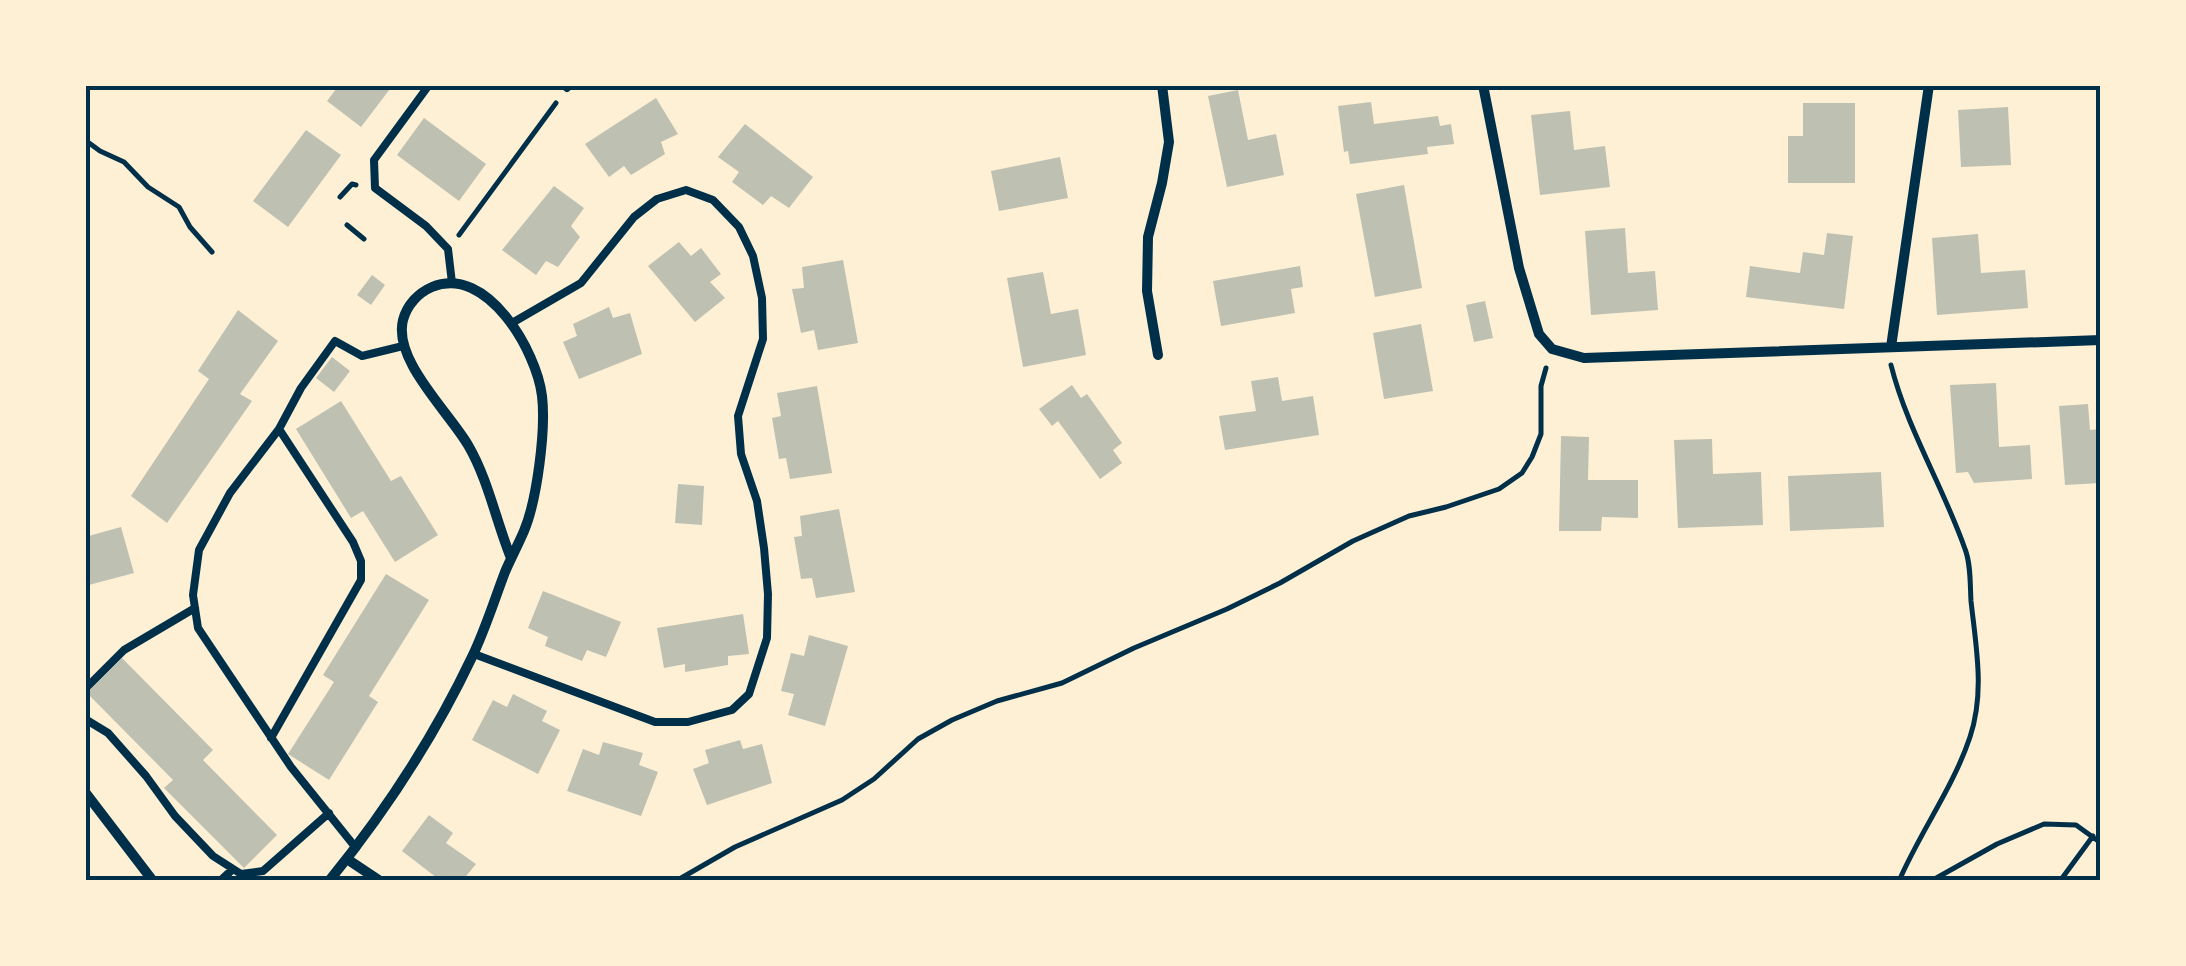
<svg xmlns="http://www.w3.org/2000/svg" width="2186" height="966" font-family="Poppins,sans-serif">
  <rect width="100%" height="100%" fill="#fdf0d5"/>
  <path fill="#bec0b2" d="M 339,85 L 393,85 L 361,127 L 327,101 Z
    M 1238,90 L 1248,140 L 1276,134 L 1284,175 L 1227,187 L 1208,96 Z
    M 656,98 L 678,134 L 661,142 L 665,154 L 631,175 L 624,166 L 609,177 L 585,144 Z
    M 1371,102 L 1374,124 L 1438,116 L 1440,126 L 1451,124 L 1454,144 L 1427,147 L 1428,154 L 1350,164 L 1348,151 L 1344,152 L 1338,106 Z
    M 1803,103 L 1855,103 L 1855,183 L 1788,183 L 1788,136 L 1803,136 Z
    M 2008,107 L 2011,165 L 1961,167 L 1958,110 Z
    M 1570,111 L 1574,150 L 1605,146 L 1610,187 L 1540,195 L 1531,115 Z
    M 424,118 L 486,164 L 459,201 L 397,155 Z
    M 745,124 L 813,177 L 789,208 L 771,196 L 763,205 L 732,182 L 739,172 L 718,157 Z
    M 306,130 L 341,155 L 288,227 L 253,201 Z
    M 1060,157 L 1068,198 L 999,211 L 991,171 Z
    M 1404,185 L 1422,288 L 1375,297 L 1356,194 Z
    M 554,186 L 584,208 L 571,226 L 580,237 L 558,267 L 546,261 L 536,275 L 502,250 Z
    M 1625,228 L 1628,273 L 1655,271 L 1658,310 L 1591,315 L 1585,231 Z
    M 1827,233 L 1853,236 L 1844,309 L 1746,297 L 1750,266 L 1800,273 L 1803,252 L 1824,255 Z
    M 1978,234 L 1981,273 L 2025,270 L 2028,308 L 1937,315 L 1932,238 Z
    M 679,242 L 691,256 L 701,248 L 721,274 L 710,282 L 725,298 L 695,322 L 648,266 Z
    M 843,260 L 858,343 L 818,350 L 814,330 L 801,333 L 792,289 L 804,288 L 802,267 Z
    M 1300,266 L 1303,287 L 1291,289 L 1295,313 L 1221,326 L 1213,281 Z
    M 1043,272 L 1051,314 L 1078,309 L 1086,355 L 1023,367 L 1007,278 Z
    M 372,275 L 385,285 L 371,305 L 357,295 Z
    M 1485,301 L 1493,338 L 1474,342 L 1466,305 Z
    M 609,307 L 613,318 L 630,313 L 642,354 L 579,379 L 563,342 L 577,336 L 573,324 Z
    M 238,310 L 278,341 L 240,394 L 252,401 L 167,523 L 131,496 L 209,379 L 198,371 Z
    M 1421,324 L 1433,391 L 1384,399 L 1373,333 Z
    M 332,357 L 350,371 L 334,392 L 316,378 Z
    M 1278,377 L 1282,401 L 1313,396 L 1319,435 L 1225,450 L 1219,416 L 1256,411 L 1251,381 Z
    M 1996,383 L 1999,447 L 2030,445 L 2032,479 L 1974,483 L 1968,472 L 1956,473 L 1950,385 Z
    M 1072,385 L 1081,398 L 1087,394 L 1122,443 L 1113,450 L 1122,463 L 1100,479 L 1058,421 L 1052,426 L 1039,409 Z
    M 817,386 L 832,473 L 790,479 L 786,458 L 779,459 L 772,418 L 781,416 L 777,393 Z
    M 341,401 L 391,481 L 401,476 L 438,535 L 395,562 L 363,511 L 351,518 L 296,429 Z
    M 2088,404 L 2090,430 L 2101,429 L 2101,483 L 2065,485 L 2059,406 Z
    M 1561,436 L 1589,437 L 1588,480 L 1638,480 L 1638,518 L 1602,517 L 1601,531 L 1559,531 Z
    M 1712,439 L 1713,474 L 1761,472 L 1763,525 L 1678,528 L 1674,440 Z
    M 1881,472 L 1884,527 L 1790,531 L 1788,476 Z
    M 678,484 L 704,486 L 702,525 L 675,523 Z
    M 839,509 L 855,592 L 816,598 L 812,578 L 801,579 L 794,537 L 802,536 L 800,516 Z
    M 121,527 L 134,573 L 85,586 L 85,537 Z
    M 386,574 L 429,600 L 369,696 L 378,702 L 329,780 L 288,754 L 334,682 L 323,675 Z
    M 543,591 L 621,622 L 606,657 L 587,650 L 582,661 L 545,646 L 548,637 L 528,628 Z
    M 743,614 L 749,654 L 728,656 L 728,665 L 685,672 L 685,664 L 664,668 L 657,628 Z
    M 809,635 L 848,646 L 825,726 L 788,715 L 794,694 L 781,691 L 791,653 L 804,656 Z
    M 122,658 L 213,750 L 203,760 L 277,835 L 244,868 L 164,788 L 173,780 L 87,693 Z
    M 513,694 L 547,711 L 542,721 L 560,730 L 538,774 L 472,740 L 493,700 L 507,707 Z
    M 740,740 L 743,749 L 762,744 L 772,783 L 707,805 L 693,769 L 709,763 L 705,750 Z
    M 603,742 L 643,753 L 639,765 L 658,772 L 641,816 L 567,791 L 583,749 L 599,755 Z
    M 429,815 L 453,833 L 446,843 L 476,864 L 462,881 L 441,881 L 402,851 Z"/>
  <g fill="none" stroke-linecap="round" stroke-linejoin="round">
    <path stroke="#003049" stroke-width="5" d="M 85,140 L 100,151 L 124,162 L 148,187 L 179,207 L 190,227 L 212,252
      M 340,197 L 352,184 L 356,185
      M 347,225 L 364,239
      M 459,235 L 556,103
      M 1891,365 C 1907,429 1943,486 1965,549 C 1971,564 1970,585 1971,601 C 1976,647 1985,692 1970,737 C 1953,788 1920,832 1899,881
      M 676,881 L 735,847 L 842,800 L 874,779 L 918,739 L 952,720 L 997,701 L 1062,683 L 1134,648 L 1227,609 L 1280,583 L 1353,541 L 1409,516 L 1446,507 L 1499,489 L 1522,473 L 1532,457 L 1541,434 L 1541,386 L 1546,368
      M 1931,881 L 1997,844 L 2044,824 L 2076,825 L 2101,843
      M 2060,881 L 2093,836"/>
    <path stroke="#003049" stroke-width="8" d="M 429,85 L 374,160 L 375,188 L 426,226 L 448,249 L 452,283
      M 564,85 L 567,88
      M 474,654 L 655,722 L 688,722 L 732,710 L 749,694 L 767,638 L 768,594 L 764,548 L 757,501 L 741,454 L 738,416 L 763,339 L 762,298 L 753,256 L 739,227 L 713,200 L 686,190 L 657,199 L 634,217 L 581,283 L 512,323
      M 85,689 L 124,650 L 195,608
      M 85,719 L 108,733 L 146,776 L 175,816 L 213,856 L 241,874 L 263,871 L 329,813
      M 271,738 L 361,580 L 361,561 L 353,542 L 279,429
      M 356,848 L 291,767 L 198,628 L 193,595 L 199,550 L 230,493 L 279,429 L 301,388 L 335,341 L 362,356 L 403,346
      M 220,881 L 233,869"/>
    <path stroke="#003049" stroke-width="10" d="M 1483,85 L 1519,268 L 1539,334 L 1552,349 L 1584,358 L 2101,340
      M 1891,347 L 1929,85
      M 1158,355 L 1147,291 L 1148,237 L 1162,183 L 1169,142 L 1162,85
      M 85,792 L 153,881
      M 347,859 L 380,881
      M 329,881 C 385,812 434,737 472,657 C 485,630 494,601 505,572 C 511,558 518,545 524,531 C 537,500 546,430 542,396 C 537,352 487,264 432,287 C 418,293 407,305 403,320 C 393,360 448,411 468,445 C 488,479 496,521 511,558"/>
  </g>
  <rect width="2186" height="966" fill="none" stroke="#fdf0d5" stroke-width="175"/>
  <rect x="88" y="88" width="2010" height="790" fill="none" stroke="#003049" stroke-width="4"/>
</svg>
